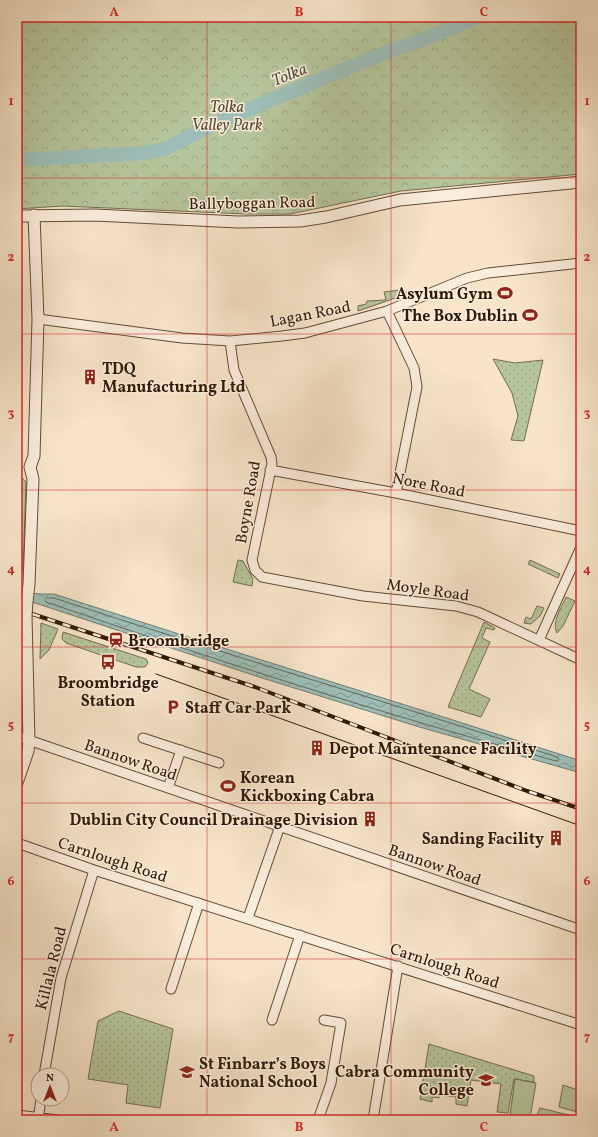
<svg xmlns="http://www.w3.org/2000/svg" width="598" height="1137" font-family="Vollkorn,serif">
  <defs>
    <pattern id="grass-dots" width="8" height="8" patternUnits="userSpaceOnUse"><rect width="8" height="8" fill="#b6c59b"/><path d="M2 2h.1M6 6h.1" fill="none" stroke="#9da884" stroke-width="1.8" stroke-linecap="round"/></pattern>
    <pattern id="park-crowns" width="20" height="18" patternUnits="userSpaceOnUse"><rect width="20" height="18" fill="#b6c59b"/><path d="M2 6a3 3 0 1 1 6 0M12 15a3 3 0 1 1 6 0" fill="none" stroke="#9da884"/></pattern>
    <pattern id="water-waves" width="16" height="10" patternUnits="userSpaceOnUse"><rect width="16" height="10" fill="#9dbeb8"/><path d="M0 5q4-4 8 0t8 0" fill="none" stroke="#819994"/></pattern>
  </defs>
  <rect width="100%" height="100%" fill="#f7e4c9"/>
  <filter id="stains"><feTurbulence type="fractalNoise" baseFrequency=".005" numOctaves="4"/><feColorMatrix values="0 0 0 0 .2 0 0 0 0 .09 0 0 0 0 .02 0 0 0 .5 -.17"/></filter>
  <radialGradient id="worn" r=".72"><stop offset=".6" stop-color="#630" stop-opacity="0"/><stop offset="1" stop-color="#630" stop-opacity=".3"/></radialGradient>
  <path fill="url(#grass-dots)" stroke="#746e50" d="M 400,290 L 401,293 L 413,291 L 413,292 L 358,311 L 358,306 L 366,304 L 367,301 L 386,300 L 384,292 Z
    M 493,359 L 515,363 L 543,360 L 524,441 L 511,440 L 518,416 L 512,393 Z
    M 17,472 L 26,482 L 23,571 L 17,570 Z
    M 238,560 L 243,561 L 253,579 L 252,586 L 233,582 Z
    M 530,560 L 560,574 L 558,578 L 528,564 Z
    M 566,597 L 575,601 L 563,626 L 557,633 C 551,622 562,607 566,597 Z
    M 537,606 L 544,608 L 540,616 L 531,624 L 524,623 L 526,617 L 531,619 Z
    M 484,622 L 495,628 L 494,630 L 486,628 L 482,638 L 490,642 L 469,689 L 490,699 L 481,717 L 448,707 Z
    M 41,623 L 58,629 L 49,650 L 40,659 Z
    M 63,632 L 146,659 L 148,663 L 145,667 L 136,667 L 66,643 L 62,639 Z
    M 119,1011 L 173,1029 L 160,1108 L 126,1103 L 128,1085 L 88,1079 L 98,1021 Z
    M 429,1044 L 534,1076 L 534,1082 L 514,1079 L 508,1113 L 497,1112 L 501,1084 L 471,1080 L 467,1106 L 456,1104 L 456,1097 L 440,1095 L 439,1098 L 432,1097 L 432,1102 L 420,1099 Z
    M 540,1108 L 581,1118 L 581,1120 L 535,1120 Z"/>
  <path fill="url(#park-crowns)" stroke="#746e50" d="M 17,17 L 581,17 L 581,174 L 401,191 L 290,214 L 246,214 L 62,206 L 17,209 Z"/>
  <path fill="#b6c59b" stroke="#746e50" d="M 515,1079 L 536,1083 L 530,1118 L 510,1115 Z
    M 563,1085 L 581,1091 L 581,1113 L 559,1107 Z"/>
  <path fill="url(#water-waves)" stroke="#727c70" d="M 17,587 C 29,595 40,594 54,594 C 229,651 406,704 581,761 L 581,773 L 416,726 L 259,677 L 17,597 Z"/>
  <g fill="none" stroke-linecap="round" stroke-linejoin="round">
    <path stroke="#676b5e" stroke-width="1" d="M 47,598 L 54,598 C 221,653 391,703 557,757 L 559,760 L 556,761 C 385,715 215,660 46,602 L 45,600 Z"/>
    <path stroke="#9dbeb8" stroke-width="14" d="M 17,160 L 144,153 L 165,149 L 216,123 L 394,49 L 414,43 L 478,17"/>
    <g stroke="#624b36" stroke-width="11">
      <path id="minor" d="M 387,311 L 414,368 L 417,387 L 396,493
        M 38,319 L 182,338 L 230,341 L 282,336 L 305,333 L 387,311 L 467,278 L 488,273 L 581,263
        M 230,341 L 234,370 L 271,457 L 272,464 L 252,560 L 255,570 L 262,577 L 363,596 L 456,606 L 478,612 L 581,660
        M 270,470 L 396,493 L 581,531
        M 539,640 L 581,547
        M 17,736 L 581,930
        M 143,738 L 219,763
        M 168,788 L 181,750
        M 17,843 L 94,870 L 581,1025
        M 248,918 L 280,826
        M 171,989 L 199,903
        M 272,1020 L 300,935
        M 44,1075 L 61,978 L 94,870
        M 17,1115 L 58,1120
        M 38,1120 L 41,1099
        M 318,1120 L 331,1083 L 341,1023 L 324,1020
        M 373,1120 L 398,966"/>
    </g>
    <g stroke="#624b36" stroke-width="13">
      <path id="tertiary" d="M 17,216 L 95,215 L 238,222 L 300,221 L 326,217 L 400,200 L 581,182
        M 27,601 L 29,584 L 33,479 L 30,467 L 34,456 L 38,319 L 34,215
        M 17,783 L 28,751 L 29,741 L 26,616"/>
    </g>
    <use href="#minor" stroke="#faeddc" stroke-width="9"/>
    <use href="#tertiary" stroke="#faeddc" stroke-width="11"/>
    <path stroke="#311805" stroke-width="1" d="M 156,674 L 581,826"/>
    <g stroke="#311805" stroke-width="4">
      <path id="rail" d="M 17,609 L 255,687 L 527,791 L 581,809"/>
    </g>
    <use href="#rail" stroke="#faeddc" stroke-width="2.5" stroke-dasharray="8" stroke-linecap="butt"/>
    <g stroke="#624b36" stroke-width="13" stroke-linecap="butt">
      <path id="tertiary-bridge" d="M 26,616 L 27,601"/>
    </g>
    <use href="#tertiary-bridge" stroke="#faeddc" stroke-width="11"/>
  </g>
  <path fill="none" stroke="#d62828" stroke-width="1" stroke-opacity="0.55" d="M 207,17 L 207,1120M 391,17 L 391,1120M 17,178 L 581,178M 17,334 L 581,334M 17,490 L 581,490M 17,647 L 581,647M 17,803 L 581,803M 17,959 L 581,959"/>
  <defs>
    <g id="stadium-bare" transform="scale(1.2)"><path d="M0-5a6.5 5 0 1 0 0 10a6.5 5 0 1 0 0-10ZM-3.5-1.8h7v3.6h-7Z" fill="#8f2418" stroke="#faeddc" stroke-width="2.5" paint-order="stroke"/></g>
    <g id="building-bare" transform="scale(1.2)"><path d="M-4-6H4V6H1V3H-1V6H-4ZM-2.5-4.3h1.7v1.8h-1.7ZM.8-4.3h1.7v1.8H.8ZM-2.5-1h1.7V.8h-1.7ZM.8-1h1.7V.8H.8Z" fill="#8f2418" stroke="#faeddc" stroke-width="2.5" paint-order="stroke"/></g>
    <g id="station-bare" transform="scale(1.2)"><path d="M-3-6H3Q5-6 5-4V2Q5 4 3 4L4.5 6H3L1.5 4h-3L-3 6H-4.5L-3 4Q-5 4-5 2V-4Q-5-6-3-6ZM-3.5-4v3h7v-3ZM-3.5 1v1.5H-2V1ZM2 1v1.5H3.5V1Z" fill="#8f2418" stroke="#faeddc" stroke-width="2.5" paint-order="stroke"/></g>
    <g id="bus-bare" transform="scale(1.2)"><path d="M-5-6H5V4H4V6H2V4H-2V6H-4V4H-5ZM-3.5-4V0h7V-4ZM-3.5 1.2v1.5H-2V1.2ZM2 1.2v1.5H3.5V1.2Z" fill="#8f2418" stroke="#faeddc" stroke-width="2.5" paint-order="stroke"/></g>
    <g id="parking-bare" transform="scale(1.2)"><path d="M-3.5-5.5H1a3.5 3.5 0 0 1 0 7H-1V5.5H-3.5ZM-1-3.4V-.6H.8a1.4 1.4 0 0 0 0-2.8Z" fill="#8f2418" stroke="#faeddc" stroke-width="2.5" paint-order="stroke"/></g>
    <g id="school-bare" transform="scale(1.2)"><path d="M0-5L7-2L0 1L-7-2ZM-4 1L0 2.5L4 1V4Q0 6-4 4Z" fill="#8f2418" stroke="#faeddc" stroke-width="2.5" paint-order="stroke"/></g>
  </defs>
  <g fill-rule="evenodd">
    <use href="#stadium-bare" x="505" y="293"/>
    <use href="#stadium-bare" x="530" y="315"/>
    <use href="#building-bare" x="90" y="377"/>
    <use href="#station-bare" x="116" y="640"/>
    <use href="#bus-bare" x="108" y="662"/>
    <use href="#parking-bare" x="173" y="707"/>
    <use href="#building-bare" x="317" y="748"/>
    <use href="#stadium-bare" x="228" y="786"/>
    <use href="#building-bare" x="370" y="819"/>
    <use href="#building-bare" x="556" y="838"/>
    <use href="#school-bare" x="187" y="1072"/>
    <use href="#school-bare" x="486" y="1080"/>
  </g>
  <g text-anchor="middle" stroke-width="3" stroke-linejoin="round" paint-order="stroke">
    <g font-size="16" font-style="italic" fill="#594c32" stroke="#faeddc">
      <text x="227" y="112">Tolka<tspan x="227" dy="18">Valley Park</tspan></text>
    </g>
    <g font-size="16" fill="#311805" stroke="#faeddc">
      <text transform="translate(252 202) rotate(-1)" y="6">Ballyboggan Road</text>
      <text transform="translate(310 313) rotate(-11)" y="6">Lagan Road</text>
      <text transform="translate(429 484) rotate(11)" y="6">Nore Road</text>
      <text transform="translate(247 502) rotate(-80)" y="6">Boyne Road</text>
      <text transform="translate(428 589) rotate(8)" y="6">Moyle Road</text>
      <text transform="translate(131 759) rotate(19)" y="6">Bannow Road</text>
      <text transform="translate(113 859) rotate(18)" y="6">Carnlough Road</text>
      <text transform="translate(435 864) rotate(19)" y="6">Bannow Road</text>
      <text transform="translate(445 965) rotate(18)" y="6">Carnlough Road</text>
      <text transform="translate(50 968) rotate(-76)" y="6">Killala Road</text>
    </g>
    <g font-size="16" font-weight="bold" fill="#311805" stroke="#faeddc" text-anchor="start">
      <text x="493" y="299" text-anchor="end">Asylum Gym</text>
      <text x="518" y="321" text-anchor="end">The Box Dublin</text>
      <text x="102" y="374">TDQ<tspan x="102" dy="18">Manufacturing Ltd</tspan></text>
      <text x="128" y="646">Broombridge</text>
      <text x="108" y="688" text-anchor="middle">Broombridge<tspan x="108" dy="18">Station</tspan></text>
      <text x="185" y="713">Staff Car Park</text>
      <text x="329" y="754">Depot Maintenance Facility</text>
      <text x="240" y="783">Korean<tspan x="240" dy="18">Kickboxing Cabra</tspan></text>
      <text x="358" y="825" text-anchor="end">Dublin City Council Drainage Division</text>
      <text x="544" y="844" text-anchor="end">Sanding Facility</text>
      <text x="199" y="1069">St Finbarr’s Boys<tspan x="199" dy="18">National School</tspan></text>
      <text x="474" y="1077" text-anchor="end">Cabra Community<tspan x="474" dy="18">College</tspan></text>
    </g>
    <g font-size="17" font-style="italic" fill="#575244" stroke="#faeddc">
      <text transform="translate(289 74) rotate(-22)" y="6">Tolka</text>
    </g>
  </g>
  <rect width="598" height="1137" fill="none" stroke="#f7e4c9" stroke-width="44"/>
  <g transform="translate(50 1087)"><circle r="19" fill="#faeddc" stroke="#aa9886"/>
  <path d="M0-3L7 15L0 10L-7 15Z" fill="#8f2418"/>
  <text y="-6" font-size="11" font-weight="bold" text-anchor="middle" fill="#311805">N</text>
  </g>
  <rect x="22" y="22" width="554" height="1093" fill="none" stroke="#d62828" stroke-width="1.5"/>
  <g font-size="13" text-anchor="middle" font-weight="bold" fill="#d62828">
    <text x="114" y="16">A</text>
    <text x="299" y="16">B</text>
    <text x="484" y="16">C</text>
    <text x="11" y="105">1</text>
    <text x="587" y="105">1</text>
    <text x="11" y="261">2</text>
    <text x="587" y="261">2</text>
    <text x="11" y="417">3</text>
    <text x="587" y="417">3</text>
    <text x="11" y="573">4</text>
    <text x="587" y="573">4</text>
    <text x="11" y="729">5</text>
    <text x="587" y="729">5</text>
    <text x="11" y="885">6</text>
    <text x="587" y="885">6</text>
    <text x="11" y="1041">7</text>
    <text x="587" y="1041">7</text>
    <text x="114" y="1131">A</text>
    <text x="299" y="1131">B</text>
    <text x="484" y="1131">C</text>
  </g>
  <rect width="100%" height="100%" filter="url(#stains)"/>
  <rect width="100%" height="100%" fill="url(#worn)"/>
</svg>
